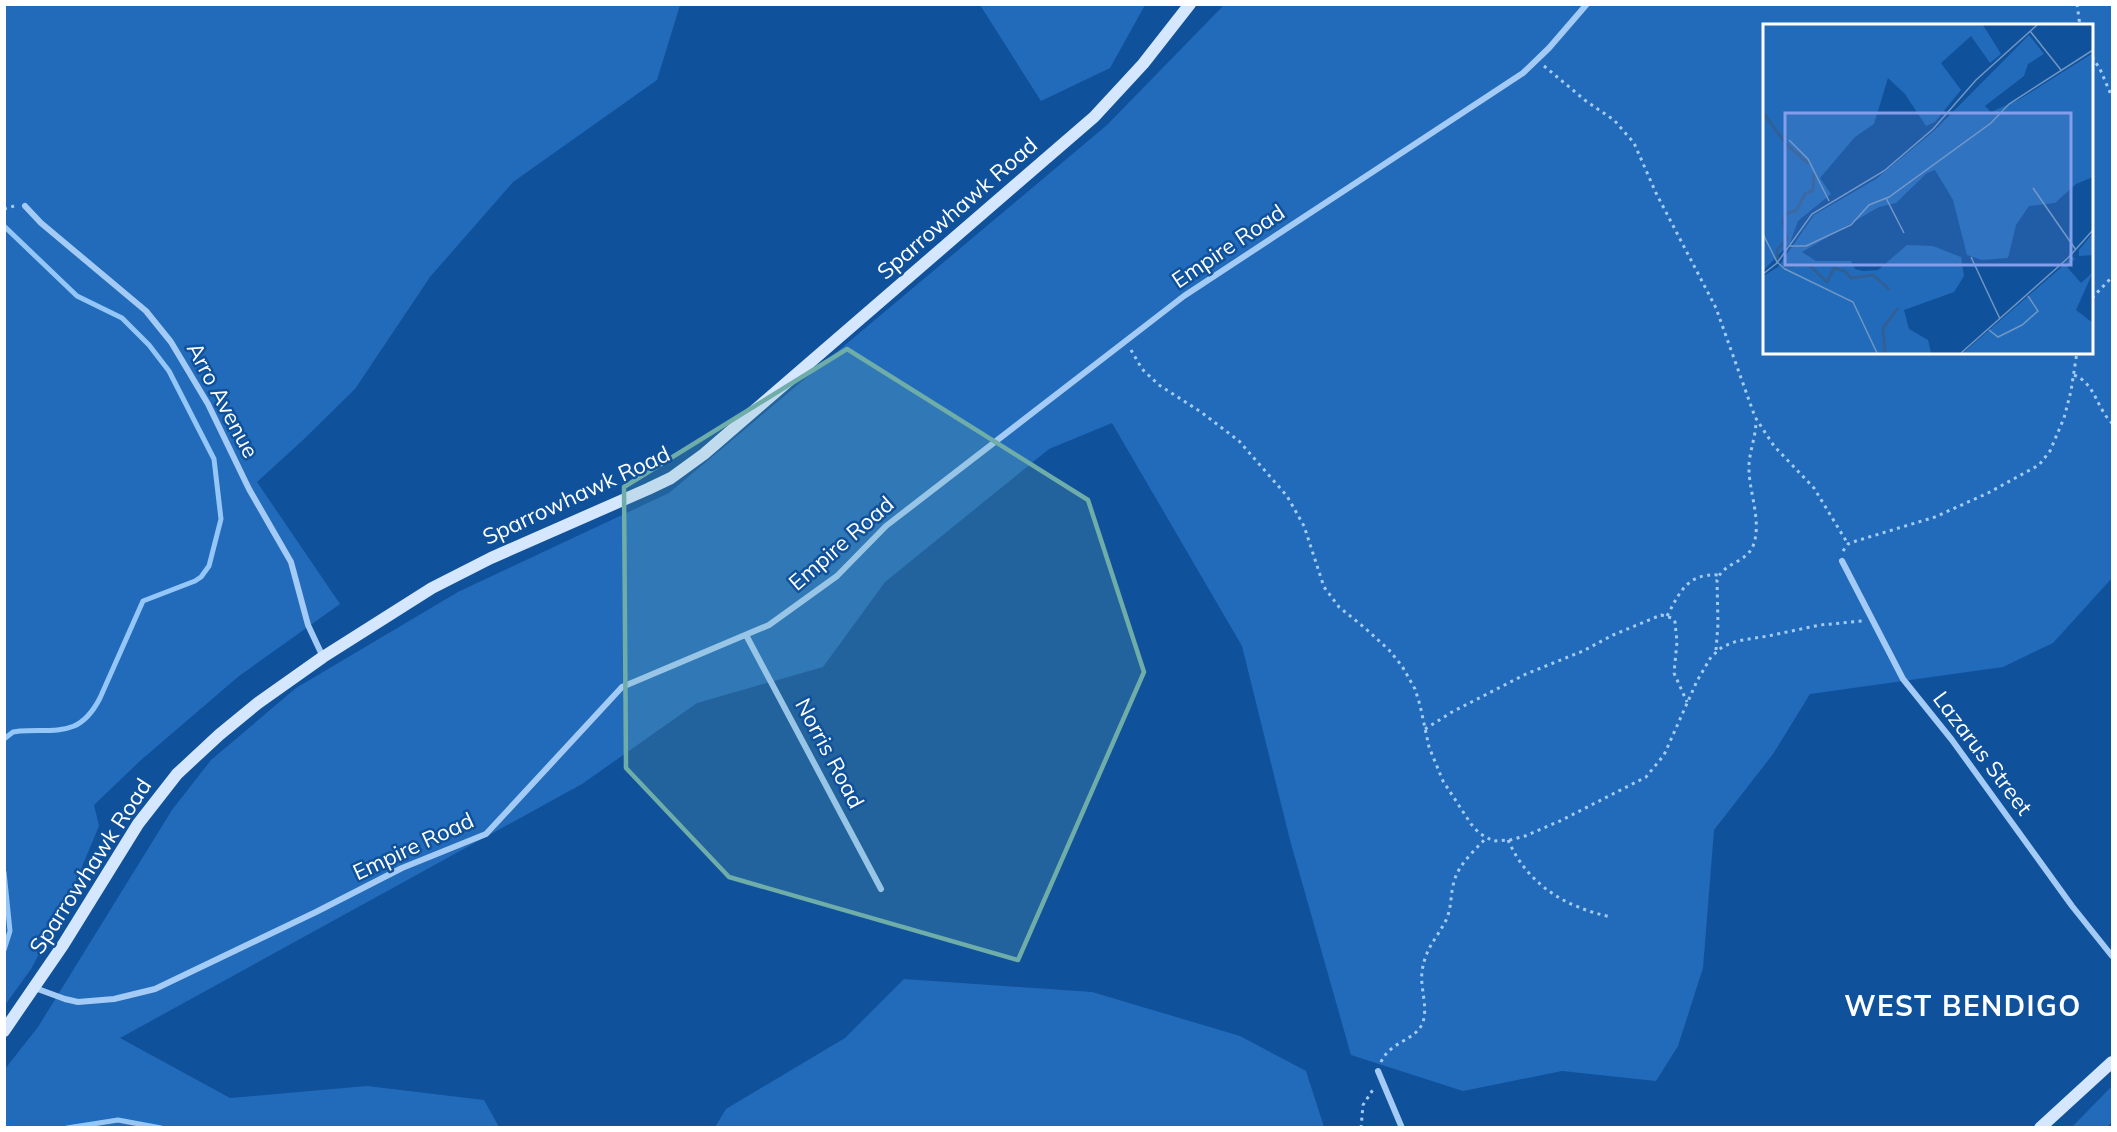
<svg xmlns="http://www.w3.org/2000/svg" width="2117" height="1132" font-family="Mulish,sans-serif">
  <rect width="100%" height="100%" fill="#10519b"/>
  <path fill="#226bba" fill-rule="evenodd" d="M 5,5 L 680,5 L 657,80 L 513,182 L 430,277 L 355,389 L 303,440 L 257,482 L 340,604 L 239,676 L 141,760 L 94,805 L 99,826 L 68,900 L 31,969 L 5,1005 Z
    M 980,5 L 1145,5 L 1110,68 L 1041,101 Z
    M 1224,5 L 2112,5 L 2112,578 L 2053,643 L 2003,667 L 1810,694 L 1773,754 L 1714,830 L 1703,968 L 1678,1046 L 1656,1081 L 1562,1071 L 1463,1091 L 1351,1055 L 1290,840 L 1242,646 L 1112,423 L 1049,449 L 885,582 L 823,667 L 697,703 L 582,784 L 120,1038 L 230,1098 L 367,1086 L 484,1100 L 499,1127 L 5,1128 L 5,1069 L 38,1027 L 172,810 L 211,760 L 296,688 L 458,592 L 669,493 L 1107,125 ZM 1764,26 L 2092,26 L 2092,352 L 1764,352 Z
    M 904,979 L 1092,992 L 1240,1036 L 1306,1071 L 1324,1127 L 715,1127 L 726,1109 L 845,1038 Z
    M 2112,1086 L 2112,1122 L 2107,1127 L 2072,1127 Z"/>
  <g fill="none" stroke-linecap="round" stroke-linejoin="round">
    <path stroke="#95c6f8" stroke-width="5" d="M 4,226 L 77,296 L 122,318 L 149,345 L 169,371 L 214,459 L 221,519 L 209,566 L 201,577 L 195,581 L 143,601 L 100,698 C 80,737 59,729 20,731 L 13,732 L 4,739
      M 4,872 L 10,931 L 4,950
      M 67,1128 L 118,1120 L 161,1128"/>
    <path stroke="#a3cbf5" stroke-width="3" stroke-dasharray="3 4.5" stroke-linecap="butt" d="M 2077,4 L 2080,26
      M 2092,57 L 2100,69 L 2112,97
      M 1544,66 L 1586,101 L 1614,120 L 1634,143 L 1656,193 L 1716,308 L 1755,417 L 1774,446 L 1814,488 L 1848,544
      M 4,209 L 14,206
      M 2092,298 L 2112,277
      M 1131,350 L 1142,369 L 1159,385 L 1201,412 L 1239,441 L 1287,496 L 1304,526 L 1324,587 L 1339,607 L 1365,628 L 1389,650 L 1402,666 L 1415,689 L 1420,705 L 1429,747 L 1443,781 L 1471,824 L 1479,833 L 1493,841 L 1510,840 L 1525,836 L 1560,821 L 1646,777 L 1664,755 L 1697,681 L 1711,657 L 1722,647 L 1737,641 L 1768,636 L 1820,625 L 1862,621
      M 2074,375 C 2096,384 2096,408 2112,423
      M 1843,551 L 1848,544 L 1856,541 L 1935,517 L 1988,493 L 2039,465 L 2050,451 L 2064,418 L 2071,391 L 2077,352
      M 1667,616 C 1680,592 1687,573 1719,575
      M 1716,650 L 1718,624 L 1717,580 C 1724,562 1746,563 1753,546 C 1762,523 1750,495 1749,471 C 1748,454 1756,438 1756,421
      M 1425,729 L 1452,712 L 1526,674 L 1583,651 L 1613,635 L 1661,615 L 1672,618 L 1675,622 L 1677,642 L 1674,673 L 1687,702
      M 1508,840 C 1528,885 1565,907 1611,917
      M 1381,1062 C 1390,1041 1416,1041 1423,1022 C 1428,1006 1420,988 1422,972 C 1425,949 1435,941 1445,922 C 1452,910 1450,895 1454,882 C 1458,865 1474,851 1486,838
      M 1361,1128 L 1363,1105 L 1374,1088"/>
    <path stroke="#a3cbf5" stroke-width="6" d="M 25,206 L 41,223 L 146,311 L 171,342 L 208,404 L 249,489 L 291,562 L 308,625 L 323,657
      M 1842,561 L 1903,679 L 1952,740 L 2072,906 L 2112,956
      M 746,635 L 881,889
      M 35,988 L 65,999 L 78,1002 L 114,999 L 155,989 L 316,912 L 402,868 L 486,834 L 622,687 L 769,625 L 837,576 L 886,526 L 1184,296 L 1523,73 L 1549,48 L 1587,4
      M 1378,1071 L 1402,1128"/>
    <path stroke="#d4e7fe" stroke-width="12" d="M 4,1031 L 63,945 L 138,824 L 177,774 L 219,735 L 258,703 L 323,657 L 432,588 L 491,558 L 648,489 L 671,478 L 704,454 L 1094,117 L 1143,64 L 1190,4
      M 2040,1128 L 2112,1062"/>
  </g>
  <path fill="#6fada8" fill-opacity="0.2" stroke="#6fada8" stroke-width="4.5" stroke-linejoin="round" d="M 847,349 L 1088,500 L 1144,672 L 1018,960 L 729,877 L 626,768 L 624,487 Z"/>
  <g text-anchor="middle" stroke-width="5" stroke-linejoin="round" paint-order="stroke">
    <g font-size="22" fill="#fff" stroke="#10519b">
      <text transform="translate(957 208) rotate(-41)" y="8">Sparrowhawk Road</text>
      <text transform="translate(1228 246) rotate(-34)" y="8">Empire Road</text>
      <text transform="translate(223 400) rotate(62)" y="8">Arro Avenue</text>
      <text transform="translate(576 495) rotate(-25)" y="8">Sparrowhawk Road</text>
      <text transform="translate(841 543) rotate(-41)" y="8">Empire Road</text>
      <text transform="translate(830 753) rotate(62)" y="8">Norris Road</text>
      <text transform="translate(1983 753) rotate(53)" y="8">Lazarus Street</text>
      <text transform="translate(413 846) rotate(-25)" y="8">Empire Road</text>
      <text transform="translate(90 866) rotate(-57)" y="8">Sparrowhawk Road</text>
    </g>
    <g font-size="28" font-weight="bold" letter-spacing="1.5" fill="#fff" stroke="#10519b">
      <text x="1963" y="1016">WEST BENDIGO</text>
    </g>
  </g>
  <g transform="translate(1763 24)">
    <rect width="330" height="330" fill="#10519b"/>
    <path d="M 0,1 L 220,1 L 238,30 L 227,39 L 208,12 L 178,39 L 198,66 L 172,98 L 163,102 L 142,70 L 125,54 L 111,100 L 92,113 L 57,154 L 68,170 L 35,197 L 27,219 L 0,247 ZM 266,11 L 281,30 L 265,40 L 261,52 L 222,82 L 228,88 L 257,75 L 330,29 L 330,153 L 313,160 L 292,179 L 266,182 L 253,201 L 245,234 L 219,236 L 204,231 L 190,176 L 172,146 L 164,149 L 133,179 L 116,183 L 39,228 L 53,237 L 88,237 L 92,245 L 100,247 L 115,246 L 144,221 L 170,222 L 198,233 L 201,252 L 191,268 L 141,286 L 146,305 L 165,316 L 168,329 L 0,329 L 0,252 L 15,243 L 51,191 L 113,155 L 172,106 ZM 330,209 L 330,231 L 316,232 L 316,226 ZM 310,233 L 312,235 L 304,243 L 318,259 L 330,248 L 313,286 L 330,299 L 330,329 L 200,329 Z" fill="#226bba"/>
    <path fill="none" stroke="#316097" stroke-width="3" d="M 0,89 L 21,117M 22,119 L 46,140M 14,236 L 14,226 L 24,215 L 20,197 L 23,189 L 33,187 L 42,170 L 50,166 L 51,149M 20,242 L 46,241 L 64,258 L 71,244 L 82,247 L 88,254 L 110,251 L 127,266M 122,329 L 120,304 L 135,284"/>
    <path fill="none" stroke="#7097c3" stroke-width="1.5" d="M 267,7 L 298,46M 26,116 L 45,135 L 66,177M 270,164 L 313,226M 123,174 L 141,209M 0,210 L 14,238 L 22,245 L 90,278 L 114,329M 27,222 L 43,222 L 88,201 L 106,181 L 126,173 L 228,99 L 246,80 L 330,26M 208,233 L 237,295M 0,250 L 14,239 L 49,190 L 121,147 L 170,105 L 213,56 L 274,1M 226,306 L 235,313 L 259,301 L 275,287 L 265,272M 198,329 L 305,234 L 330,206"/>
    <path fill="#839eea" fill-opacity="0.15" stroke="#839eea" stroke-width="3" d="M 22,89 L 308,89 L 308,241 L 22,241 Z"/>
    <rect width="330" height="330" fill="none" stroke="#fff" stroke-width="3"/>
  </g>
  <rect width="2117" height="1132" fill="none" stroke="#ffffff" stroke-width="12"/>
</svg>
